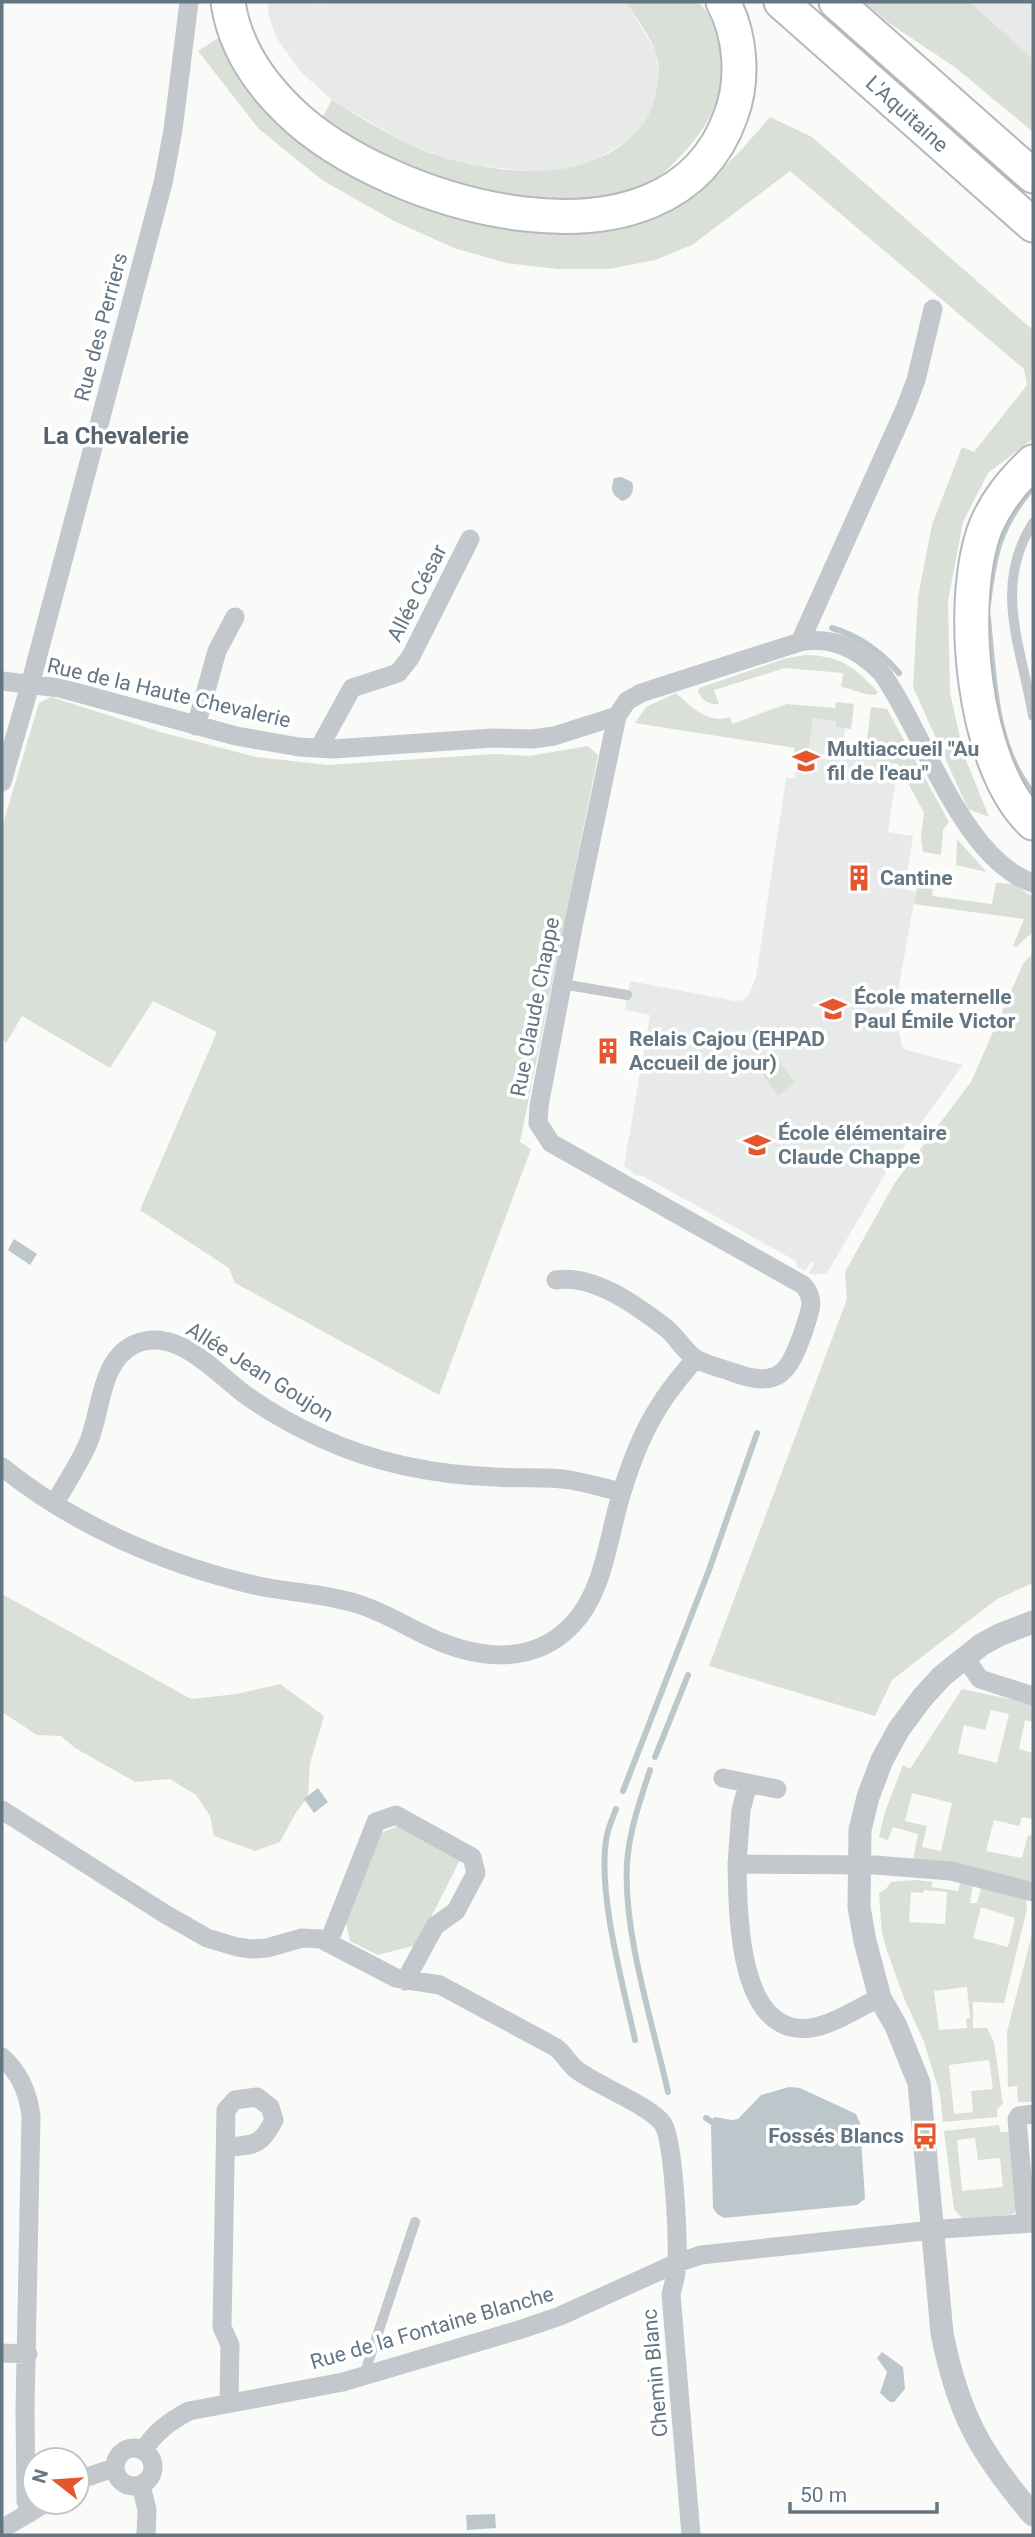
<svg xmlns="http://www.w3.org/2000/svg" width="1035" height="2537" font-family="Roboto,sans-serif">
  <rect width="100%" height="100%" fill="#fafaf8"/>
  <path fill="#e8e9e9" d="M 267,2 L 327,4 L 328,2 L 626,2 L 656,52 L 659,80 L 651,111 L 637,134 L 591,163 L 570,169 L 537,172 L 482,166 L 443,157 L 405,142 L 332,100 L 302,73 L 278,40 L 270,21 Z
    M 970,2 L 1033,2 L 1033,59 Z
    M 813,717 L 837,721 L 836,727 L 845,728 L 843,754 L 891,762 L 897,773 L 888,832 L 913,836 L 905,890 L 916,891 L 894,1013 L 903,1049 L 963,1065 L 888,1169 L 827,1273 L 813,1275 L 809,1273 L 814,1264 L 811,1262 L 805,1271 L 797,1267 L 796,1261 L 641,1175 L 637,1176 L 624,1166 L 650,1015 L 625,1010 L 630,981 L 735,1001 L 743,1000 L 749,995 L 756,977 L 786,778 L 795,778 L 798,757 L 807,758 Z"/>
  <path fill="#dadfd7" fill-rule="evenodd" d="M 626,2 L 698,2 C 709,11 714,26 718,39 C 736,98 698,142 657,179 L 677,201 C 717,179 741,151 770,117 L 812,137 L 1033,330 L 1033,439 L 988,473 L 963,522 L 948,601 L 950,693 L 964,755 L 989,817 L 968,809 L 913,687 L 918,597 L 932,525 L 962,447 L 974,452 L 1027,385 L 1024,369 L 790,171 L 692,245 L 655,260 L 609,269 L 558,269 L 506,263 L 454,248 L 394,221 L 322,180 L 259,129 L 198,51 L 234,28 L 315,131 L 332,100 C 368,122 405,146 446,158 C 503,173 570,182 620,146 C 637,134 649,120 654,100 C 658,85 661,68 656,53 C 650,35 635,17 626,2 Z
    M 864,2 L 970,2 L 1033,59 L 1033,132 L 956,68 L 889,23 Z
    M 806,655 C 842,656 854,667 878,692 L 875,695 C 862,695 854,689 841,687 L 843,673 L 785,668 L 714,690 L 719,704 C 710,705 702,701 698,692 L 699,688 L 787,658 Z
    M 676,693 C 692,707 706,724 730,717 L 732,724 L 787,704 L 835,708 L 836,702 L 854,704 L 851,729 L 836,727 L 836,721 L 813,718 L 807,759 L 793,757 L 795,748 L 635,723 L 646,707 Z
    M 51,697 L 164,733 L 256,757 L 328,765 L 495,754 L 529,756 L 588,746 L 598,755 L 520,1142 L 531,1149 L 439,1395 L 235,1283 L 229,1268 L 140,1210 L 217,1032 L 153,1001 L 110,1068 L 22,1016 L 6,1043 L 2,1039 L 2,827 L 39,703 Z
    M 871,707 L 887,709 L 949,822 L 943,830 L 941,855 L 923,852 L 921,837 L 924,813 L 898,764 L 865,758 Z
    M 957,839 L 987,872 L 956,865 Z
    M 919,874 L 921,874 L 920,880 L 934,881 L 932,896 L 992,904 L 996,883 L 1014,884 L 1033,897 L 1033,932 L 1016,947 L 1013,946 L 1024,919 L 914,904 Z
    M 1033,953 L 1033,1583 L 997,1599 L 892,1680 L 875,1716 L 709,1666 L 847,1299 L 845,1272 L 894,1184 L 971,1082 L 1023,964 Z
    M 773,1053 L 795,1083 L 778,1096 L 756,1065 Z
    M 2,1594 L 191,1699 L 237,1694 L 280,1684 L 324,1716 L 310,1763 L 308,1797 L 295,1814 L 280,1842 L 255,1851 L 214,1836 L 210,1816 L 196,1795 L 170,1779 L 135,1782 L 75,1748 L 61,1736 L 37,1735 L 2,1712 Z
    M 962,1689 L 1033,1704 L 1033,1722 L 1025,1720 L 1019,1749 L 1033,1753 L 1033,1819 L 1022,1817 L 1019,1826 L 994,1820 L 986,1851 L 1022,1858 L 1028,1835 L 1033,1836 L 1033,1884 L 913,1860 L 918,1834 L 893,1827 L 888,1840 L 879,1837 L 885,1812 L 903,1765 L 910,1769 ZM 991,1710 L 1009,1714 L 997,1763 L 958,1753 L 964,1725 L 985,1730 ZM 912,1793 L 952,1803 L 941,1851 L 922,1847 L 927,1826 L 905,1821 Z
    M 398,1826 L 460,1860 L 417,1945 L 378,1955 L 350,1941 L 345,1919 L 381,1833 Z
    M 916,1880 L 933,1882 L 931,1887 L 958,1891 L 961,1882 L 973,1884 L 970,1903 L 977,1903 L 981,1888 L 1026,1898 L 1027,1909 L 1004,2003 L 973,2002 L 973,2028 L 987,2028 L 994,2042 L 1003,2104 L 997,2109 L 997,2117 L 943,2122 L 940,2094 L 924,2042 L 904,1998 L 886,1948 L 882,1933 L 879,1893 L 886,1889 L 891,1882 ZM 924,1890 L 947,1892 L 945,1924 L 909,1922 L 911,1892 L 923,1893 ZM 981,1907 L 1015,1918 L 1008,1947 L 973,1938 ZM 967,1987 L 970,2018 L 966,2019 L 967,2028 L 939,2030 L 934,1991 ZM 989,2060 L 993,2089 L 971,2091 L 973,2112 L 954,2114 L 949,2065 Z
    M 1033,1930 L 1033,2102 L 1018,2102 L 1017,2086 L 1008,2087 L 1007,2032 Z
    M 999,2125 L 1000,2132 L 1009,2132 L 1018,2207 L 1013,2214 L 963,2219 L 954,2209 L 944,2131 ZM 975,2138 L 978,2160 L 1000,2158 L 1003,2187 L 962,2191 L 957,2140 Z"/>
  <path fill="#bbc7cb" d="M 621,477 L 632,482 C 635,491 631,499 622,501 C 612,494 610,491 614,478 Z
    M 14,1239 L 37,1254 L 30,1265 L 8,1250 Z
    M 318,1788 L 328,1802 L 314,1813 L 304,1799 Z
    M 789,2087 L 800,2088 L 856,2114 L 860,2123 L 865,2199 L 857,2205 L 724,2218 L 717,2214 L 713,2208 L 711,2127 L 714,2117 L 732,2120 L 738,2119 L 761,2095 Z
    M 882,2352 L 903,2367 L 905,2389 L 894,2402 L 890,2402 L 880,2393 L 887,2372 L 877,2358 Z
    M 495,2514 L 496,2528 L 467,2530 L 466,2515 Z"/>
  <g fill="none" stroke-linecap="round" stroke-linejoin="round">
    <path stroke="#bbc7cb" stroke-width="6" d="M 988,604 C 994,554 1000,526 1033,487
      M 988,618 C 994,676 994,746 1033,793
      M 832,628 C 859,636 880,651 899,673
      M 655,1757 L 688,1675
      M 650,1770 C 640,1801 629,1831 627,1864 C 623,1933 653,2024 668,2092
      M 623,1791 L 709,1570 L 757,1433
      M 616,1809 C 613,1817 609,1826 607,1835 C 596,1889 623,1984 635,2040
      M 706,2118 L 712,2122"/>
    <g stroke="#b4b9bd" stroke-width="37">
      <path id="motorway" d="M 228,2 C 234,45 258,81 289,111 C 386,206 670,289 731,115 C 744,80 741,35 723,2
        M 781,2 L 1033,225
        M 836,2 L 1033,176
        M 1033,462 C 1013,481 997,500 986,526 C 957,600 972,767 1033,823"/>
    </g>
    <path stroke="#c3c8cc" stroke-width="10" d="M 1033,523 C 992,587 1022,648 1033,716
      M 562,984 L 627,995
      M 364,2375 L 415,2222"/>
    <path stroke="#c3c8cc" stroke-width="19" d="M 800,642 L 905,409 L 916,380 L 933,309
      M 2,681 L 60,688 L 236,736 L 299,747 L 333,749 L 493,738 L 533,739 L 554,736 L 617,716 L 627,701 L 641,693 L 800,642 C 833,636 858,649 881,672 C 924,731 961,859 1033,883
      M 196,726 L 217,651 L 235,617
      M 319,748 L 352,688 L 398,673 L 410,658 L 470,539
      M 2,782 L 30,685 L 163,183 L 173,130 L 189,2
      M 556,1280 C 594,1274 637,1306 666,1328 C 677,1337 685,1352 696,1359 C 707,1365 721,1368 732,1372 C 780,1390 789,1372 804,1330 C 809,1313 817,1300 803,1285 L 551,1143 L 538,1123 L 539,1106 L 574,922 L 617,716
      M 2,1467 C 74,1525 164,1564 254,1585 C 289,1593 324,1593 358,1604 C 381,1611 400,1623 421,1633 C 470,1658 530,1669 572,1625 C 605,1591 608,1535 622,1492 C 631,1462 643,1431 660,1405 C 670,1388 683,1374 695,1359
      M 55,1503 C 65,1485 77,1467 86,1448 C 102,1416 98,1363 133,1345 C 175,1325 213,1370 243,1393 C 266,1410 295,1426 321,1438 C 375,1463 436,1475 496,1477 C 520,1479 546,1476 570,1480 C 587,1483 604,1488 621,1492
      M 965,1658 L 980,1679 L 1033,1696
      M 723,1778 L 777,1789
      M 2,1810 L 165,1914 L 207,1938 L 237,1947 L 252,1949 L 267,1948 L 302,1938 L 321,1939 L 396,1978 L 440,1985 L 555,2047 C 564,2053 568,2063 577,2070 C 596,2085 651,2106 663,2124 C 674,2141 678,2239 677,2262 C 677,2273 674,2283 671,2294 L 691,2535
      M 737,1864 L 741,1810 L 748,1784
      M 329,1941 L 376,1822 L 396,1815 L 472,1857 L 476,1873 L 456,1911 L 435,1926 L 405,1981
      M 880,1998 C 858,2007 834,2025 810,2028 C 737,2037 738,1911 737,1864 L 875,1865 L 951,1871 L 1033,1892
      M 2,2057 C 20,2073 28,2092 31,2116 L 25,2409 L 26,2501 L 30,2513
      M 227,2147 C 254,2145 261,2146 274,2120 L 270,2107 L 257,2097 L 235,2100 L 226,2110 L 222,2327 L 230,2345 L 229,2402
      M 1026,2223 L 1017,2119 L 1019,2116 L 1033,2114
      M 2,2353 L 28,2354
      M115 2467a19 19 0 1 1 38 0a19 19 0 1 1-38 0Z
      M 143,2451 C 155,2432 170,2421 189,2411 L 343,2382 L 522,2329 L 560,2316 L 677,2263 L 701,2255 L 942,2229 L 1033,2223
      M 77,2482 L 84,2478 L 114,2468
      M 141,2485 L 147,2510 L 146,2535
      M 2,2529 L 47,2502"/>
    <path stroke="#c3c8cc" stroke-width="23" d="M 1033,1622 L 999,1635 L 981,1645 L 942,1676 L 922,1698 L 899,1729 L 882,1760 L 868,1797 L 860,1830 L 859,1907 L 865,1941 L 880,1998 L 896,2026 L 919,2083 L 942,2333 C 958,2414 980,2453 1033,2515"/>
    <use href="#motorway" stroke="#fff" stroke-width="33"/>
  </g>
  <defs>
    <g id="school-bare" transform="scale(2.1)"><path d="M0-5L7-2L0 1L-7-2ZM-4 1L0 2.5L4 1V4Q0 6-4 4Z" fill="#e4572e" stroke="#fff" stroke-width="2.5" paint-order="stroke"/></g>
    <g id="building-bare" transform="scale(2.1)"><path d="M-4-6H4V6H1V3H-1V6H-4ZM-2.5-4.3h1.7v1.8h-1.7ZM.8-4.3h1.7v1.8H.8ZM-2.5-1h1.7V.8h-1.7ZM.8-1h1.7V.8H.8Z" fill="#e4572e" stroke="#fff" stroke-width="2.5" paint-order="stroke"/></g>
    <g id="bus-bare" transform="scale(2.1)"><path d="M-5-6H5V4H4V6H2V4H-2V6H-4V4H-5ZM-3.5-4V0h7V-4ZM-3.5 1.2v1.5H-2V1.2ZM2 1.2v1.5H3.5V1.2Z" fill="#e4572e" stroke="#fff" stroke-width="2.5" paint-order="stroke"/></g>
  </defs>
  <g fill-rule="evenodd">
    <use href="#school-bare" x="806" y="761"/>
    <use href="#building-bare" x="859" y="878"/>
    <use href="#school-bare" x="833" y="1009"/>
    <use href="#building-bare" x="608" y="1051"/>
    <use href="#school-bare" x="757" y="1145"/>
    <use href="#bus-bare" x="925" y="2136"/>
  </g>
  <g text-anchor="middle" stroke-width="7" stroke-linejoin="round" paint-order="stroke">
    <g font-size="21" fill="#657683" stroke="#fff">
      <text transform="translate(907 114) rotate(42)" y="7">L'Aquitaine</text>
      <text transform="translate(101 327) rotate(-75)" y="7">Rue des Perriers</text>
      <text transform="translate(417 593) rotate(-63)" y="7">Allée César</text>
      <text transform="translate(169 693) rotate(13)" y="7">Rue de la Haute Chevalerie</text>
      <text transform="translate(535 1007) rotate(-79)" y="7">Rue Claude Chappe</text>
      <text transform="translate(260 1372) rotate(32)" y="7">Allée Jean Goujon</text>
      <text transform="translate(432 2328) rotate(-16)" y="7">Rue de la Fontaine Blanche</text>
      <text transform="translate(655 2373) rotate(-95)" y="7">Chemin Blanc</text>
    </g>
    <g font-size="21" font-weight="bold" fill="#657683" stroke="#fff" text-anchor="start">
      <text x="827" y="756">Multiaccueil "Au<tspan x="827" dy="24">fil de l'eau"</tspan></text>
      <text x="880" y="885">Cantine</text>
      <text x="854" y="1004">École maternelle<tspan x="854" dy="24">Paul Émile Victor</tspan></text>
      <text x="629" y="1046">Relais Cajou (EHPAD<tspan x="629" dy="24">Accueil de jour)</tspan></text>
      <text x="778" y="1140">École élémentaire<tspan x="778" dy="24">Claude Chappe</tspan></text>
      <text x="904" y="2143" text-anchor="end">Fossés Blancs</text>
    </g>
    <g font-size="24" font-weight="bold" fill="#57646e" stroke="#fff">
      <text x="116" y="444">La Chevalerie</text>
    </g>
  </g>
  <rect width="1035" height="2537" fill="none" stroke="#657683" stroke-width="7"/>
  <g transform="translate(56 2481) rotate(287)"><circle r="33" fill="#ffffff" stroke="#c1c8cd" stroke-width="2"/>
  <path d="M0-5L12 26L0 18L-12 26Z" fill="#e4572e"/>
  <text y="-10" font-size="19" font-weight="bold" text-anchor="middle" fill="#657683">N</text>
  </g>
  <path d="M790 2502v10h147v-10" fill="none" stroke="#657683" stroke-width="3.5"/>
  <text x="800" y="2502" font-size="21" fill="#657683" stroke="#ffffff" stroke-width="5" paint-order="stroke">50 m</text>
</svg>
